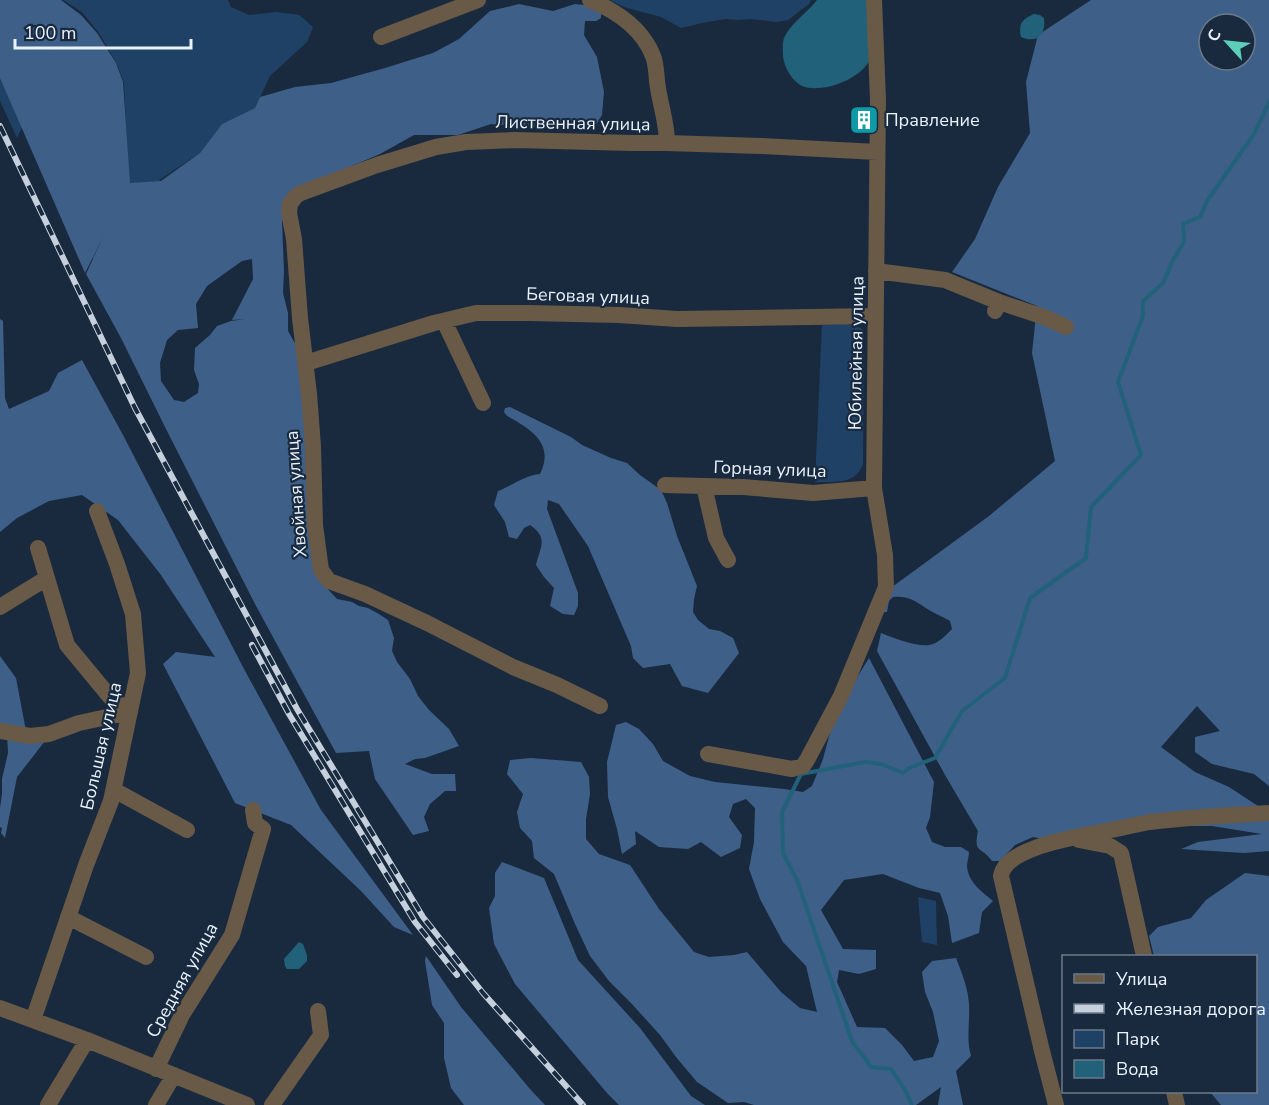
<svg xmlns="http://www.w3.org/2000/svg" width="1269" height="1105" font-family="'Nunito Sans',sans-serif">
  <rect width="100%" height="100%" fill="#192a3f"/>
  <path fill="#204166" d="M 63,0 L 228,0 L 231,7 L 249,15 L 276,12 L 299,15 L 313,27 L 307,42 L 270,76 L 255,108 L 222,124 L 200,153 L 159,180 L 169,187 L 482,100 L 98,262 L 79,248 L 128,164 L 124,83 L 117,64 L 99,33 L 82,12 Z
    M 610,0 L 811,0 L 809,4 L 788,20 L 776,22 L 751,19 L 738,20 L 726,19 L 707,22 L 681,28 L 661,17 L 624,7 Z
    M 0,23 L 35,101 L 17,138 L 0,101 Z
    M 848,324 L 861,328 L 864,331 L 863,464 C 856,485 833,482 815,482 L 822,325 Z
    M 918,897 L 936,901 L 937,945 L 922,942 Z"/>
  <path fill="#3e6088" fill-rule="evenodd" d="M 0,0 L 61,0 L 81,15 L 97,33 L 116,63 L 123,82 L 130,183 L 161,181 L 200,153 L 222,124 L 255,108 L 260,97 L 295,87 L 331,83 L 385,68 L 433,53 L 459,39 L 490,11 L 519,4 L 553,11 L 575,4 L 595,6 L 601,13 L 601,18 L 596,21 L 585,21 L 584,35 L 597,57 L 604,92 L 602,115 L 596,125 L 524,127 L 491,124 L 458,135 L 414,135 L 380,154 L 316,181 L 287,198 L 282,222 L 284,271 L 283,293 L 288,313 L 288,331 L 297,347 L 324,585 L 337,599 L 352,602 L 359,606 L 368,608 L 379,614 L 388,620 L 394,638 L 392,651 L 397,662 L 410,679 L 418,696 L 429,710 L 449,729 L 459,746 L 425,758 L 415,759 L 405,764 L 432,774 L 455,774 L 456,791 L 445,791 L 430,804 L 424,817 L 429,831 L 413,835 L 375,779 L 369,751 L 336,753 L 255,604 L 166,429 L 121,338 L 86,274 L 104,235 L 85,273 L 0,78 ZM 252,259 L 253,279 L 232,320 L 245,319 L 231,321 L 217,326 L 210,335 L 195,348 L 194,370 L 199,384 L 198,393 L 184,402 L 174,400 L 161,381 L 160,363 L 167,340 L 178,330 L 198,328 L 196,304 L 207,286 L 242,261 Z
    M 1091,0 L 1269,0 L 1269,786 L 1254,774 L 1212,764 L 1195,752 L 1195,737 L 1220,731 L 1197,706 L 1161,747 L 1195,772 L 1229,787 L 1258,806 L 1269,807 L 1269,851 L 1244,853 L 1181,849 L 1198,842 L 1262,834 L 1212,826 L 1163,826 L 1055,841 L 1033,837 L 1015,845 L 1000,861 L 992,861 C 982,846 973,854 978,831 L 945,775 L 877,651 L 881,633 C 894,638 921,649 933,644 C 941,641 947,634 952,629 L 950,621 C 944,617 935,614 929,610 C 917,602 908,595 893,597 L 889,601 L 887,612 L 883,612 L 888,590 L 989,516 L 1055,461 L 1032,353 L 1037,306 L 952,272 L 975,239 L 998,187 L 1030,133 L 1026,82 L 1038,35 ZM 1209,24 L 1245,24 L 1245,60 L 1209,60 Z
    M 0,319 L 3,321 L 5,398 L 9,409 L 49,391 L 58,373 L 82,360 L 123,435 L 244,669 L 321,810 L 413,935 L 394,927 L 361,891 L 291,825 L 235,803 L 163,664 L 176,652 L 215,657 L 161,575 L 118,520 L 82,495 L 49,501 L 17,518 L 0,532 Z
    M 510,407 L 571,437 L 582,445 L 611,458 L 627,463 L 640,475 L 661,490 L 667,503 L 677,536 L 697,586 L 694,599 L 693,612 L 698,620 L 709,629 L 720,631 L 733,638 L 739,653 L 708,693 L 682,686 L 670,664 L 643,668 L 633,658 L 631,646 L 588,546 L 559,504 L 548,500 L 547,509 L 578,593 L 578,606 L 574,615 L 563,614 L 550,606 L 554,588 L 544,577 L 536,565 C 540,547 549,538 530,525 L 524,528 L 517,539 L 509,537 L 505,522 L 494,505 L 498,491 C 511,486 526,475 540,474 C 555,444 531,429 507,416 L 504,412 L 505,408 Z
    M 0,656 L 16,678 L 26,731 L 0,726 Z
    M 869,658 L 934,782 L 930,817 L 926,828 L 932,842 L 945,847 L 961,847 L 969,852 C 969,856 967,862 967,866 C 968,882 982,892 993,901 L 982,912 L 979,933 L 952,943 L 948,916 L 940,893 L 919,888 L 883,874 L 844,880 L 821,910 L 843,949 L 876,950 L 876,969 L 859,974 L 839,970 L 837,982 L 857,1027 L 885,1028 L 902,1045 L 914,1061 L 933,1057 L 939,1041 L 933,1012 L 925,992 L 922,972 L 932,961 L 956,958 C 962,973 968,988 969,1004 C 970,1022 966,1039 971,1056 L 956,1071 L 963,1105 L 938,1105 L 941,1087 L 916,1105 L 754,1105 L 744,1102 L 728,1103 L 697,1082 L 676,1057 L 660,1035 L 631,1003 L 609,981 L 590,956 L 575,924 L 554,874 L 534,858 L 532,841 L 520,828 L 517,812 L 523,794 L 507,774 L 510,760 L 531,758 L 581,762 L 589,777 L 590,794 L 586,819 L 586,839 L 599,854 L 630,865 L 659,909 L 694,952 L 709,957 L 734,955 L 747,952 L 781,992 L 800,1008 L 817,1012 L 806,966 L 783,942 L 760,899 L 749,869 L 754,842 L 755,808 L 746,799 L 733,804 L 729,817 L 742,835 L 740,848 L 721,857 L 701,842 L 688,849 L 659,847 L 635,831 L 636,844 L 622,854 L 617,829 L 608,797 L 607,762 L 616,725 L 626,722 L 639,729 L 653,744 L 663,761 L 690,776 L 715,782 L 784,789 L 803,792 L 812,786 L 823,759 L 834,718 L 848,692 Z
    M 7,733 L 45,741 L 17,777 L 5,838 L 1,833 L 2,828 L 0,827 L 0,808 L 2,794 L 2,779 L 8,753 Z
    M 502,862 L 544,878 L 578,960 L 640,1028 L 691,1096 L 705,1105 L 619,1105 L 607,1093 L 515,984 L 494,944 L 489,908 L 495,896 L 495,873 Z
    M 1245,873 L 1269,876 L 1269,1105 L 1221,1105 L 1210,1092 L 1256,1092 L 1256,956 L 1154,956 L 1149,936 L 1158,927 L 1191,918 L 1206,900 Z
    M 426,956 L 461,1007 L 530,1089 L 545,1105 L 464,1105 L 451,1088 L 444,1058 L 444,1023 L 432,1005 L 425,961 Z"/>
  <path fill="#21617a" d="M 817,0 L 868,0 C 868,11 873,52 870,59 C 862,79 822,94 802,86 C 792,81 784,67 783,56 C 783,51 782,44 784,38 C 791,23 807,13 817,0 Z
    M 1034,14 L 1040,15 L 1044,18 C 1046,34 1038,44 1021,37 C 1018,24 1022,19 1034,14 Z
    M 299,942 L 303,944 L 307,955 L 307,961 L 299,969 L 287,969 L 285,966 L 284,959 Z"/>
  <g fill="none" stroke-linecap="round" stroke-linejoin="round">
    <path stroke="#21617a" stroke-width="4" d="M 912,1105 L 905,1090 L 891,1069 L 871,1067 L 852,1041 L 797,880 L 783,853 L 782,812 L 801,774 L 865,762 L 881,764 L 903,773 L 909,768 L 935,758 L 962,711 L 1005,678 L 1030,598 L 1086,558 L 1091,507 L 1141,455 L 1118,382 L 1143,316 L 1143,301 L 1163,283 L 1174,258 L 1184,242 L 1183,224 L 1200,217 L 1207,201 L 1254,134 L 1269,102"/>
    <path stroke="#695947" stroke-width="16" d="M 590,0 C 616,11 642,28 653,56 C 657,66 656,78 658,88 C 661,107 667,124 667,143
      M 381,37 L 478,0
      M 876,271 L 945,280 L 999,302 L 995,311
      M 999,302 L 1044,317 L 1066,327
      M 444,321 L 483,403
      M 306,363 L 434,323 L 476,313 L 529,313 L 619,315 L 677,319 L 876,316
      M 665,485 L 743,487 L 813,493 L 874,488
      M 704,486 L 716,538 L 728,560
      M 38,548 L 67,645 L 110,697 L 130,712
      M 0,607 L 47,578
      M 600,706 L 557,685 L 513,667 L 427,623 L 365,594 L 329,581 L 321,570 L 315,525 L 313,446 L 309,394 L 300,318 L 294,239 L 289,213 L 290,204 L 296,196 L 301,193 L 377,165 L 436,147 L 466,142 L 514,140 L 633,143 L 667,143 L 761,146 L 877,152
      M 0,731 L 30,736 L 49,734 L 79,723 L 130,712
      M 708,754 L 792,769 L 803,766 L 807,760 L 841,696 L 886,587 L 885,555 L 874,488 L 878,100 L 874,0
      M 114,790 L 187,830
      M 1079,840 L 1110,846 L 1121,853 L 1144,956
      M 68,917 L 146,957
      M 0,1008 L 87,1040 L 247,1105
      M 33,1020 L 86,865 L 111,801 L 138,673 L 133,614 L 117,564 L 97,511
      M 156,1069 L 182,1015 L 232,935 L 263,829 L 255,823 L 253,810
      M 1174,1092 L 1177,1105
      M 48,1105 L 87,1040
      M 156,1105 L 174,1075
      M 272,1105 L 321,1035 L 318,1011
      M 1056,1105 L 1042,1051 L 1001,876 C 1005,847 1078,837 1101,832 C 1117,829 1134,825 1150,822 C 1189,817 1230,815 1269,813"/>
    <g stroke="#c6d0dd" stroke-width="6">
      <path id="rail" d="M 0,126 L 135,408 L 297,709 L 423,917 L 483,993 L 583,1105
        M 252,645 L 289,714 L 415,922 L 457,975"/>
    </g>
    <use href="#rail" stroke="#192a3f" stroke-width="4" stroke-dasharray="11" stroke-linecap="butt"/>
  </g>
  <defs>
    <g id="building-square" transform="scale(1.5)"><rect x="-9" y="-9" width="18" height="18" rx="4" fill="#0f9aa8" stroke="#192a3f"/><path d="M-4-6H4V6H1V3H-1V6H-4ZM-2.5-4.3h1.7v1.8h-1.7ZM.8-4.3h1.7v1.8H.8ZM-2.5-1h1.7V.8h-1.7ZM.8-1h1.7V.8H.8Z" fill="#fff"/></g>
  </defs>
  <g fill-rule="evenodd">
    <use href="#building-square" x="864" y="120"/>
  </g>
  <g text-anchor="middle" stroke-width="4.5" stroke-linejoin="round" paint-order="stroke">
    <g font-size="18" fill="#e9f2fd" stroke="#192a3f" text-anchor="start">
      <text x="885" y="126">Правление</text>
    </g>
    <g font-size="18" fill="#e9f2fd" stroke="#192a3f">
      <text transform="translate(573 123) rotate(1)" y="6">Лиственная улица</text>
      <text transform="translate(588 296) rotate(2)" y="6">Беговая улица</text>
      <text transform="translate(856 353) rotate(-89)" y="6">Юбилейная улица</text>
      <text transform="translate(770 469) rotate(2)" y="6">Горная улица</text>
      <text transform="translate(296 494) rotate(-94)" y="6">Хвойная улица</text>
      <text transform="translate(101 746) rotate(-77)" y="6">Большая улица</text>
      <text transform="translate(182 980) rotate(-61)" y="6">Средняя улица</text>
    </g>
  </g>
  <rect x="1062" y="955" width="195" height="138" fill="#192a3f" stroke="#6c7a8b" stroke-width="1.5"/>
  <rect x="1074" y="974" width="30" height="9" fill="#695947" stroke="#6c7a8b" stroke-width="1.5"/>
  <text x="1116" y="985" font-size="18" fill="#e9f2fd">Улица</text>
  <rect x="1074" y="1004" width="30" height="9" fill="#c6d0dd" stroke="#6c7a8b" stroke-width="1.5"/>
  <text x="1116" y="1015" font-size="18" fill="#e9f2fd">Железная дорога</text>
  <rect x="1074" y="1030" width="30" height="18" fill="#204166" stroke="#6c7a8b" stroke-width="1.5"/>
  <text x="1116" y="1045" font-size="18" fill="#e9f2fd">Парк</text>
  <rect x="1074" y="1060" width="30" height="18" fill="#21617a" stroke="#6c7a8b" stroke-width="1.5"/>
  <text x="1116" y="1075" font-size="18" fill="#e9f2fd">Вода</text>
  <g transform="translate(1227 42) rotate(297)"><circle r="28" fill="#192a3f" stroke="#6c7a8b" stroke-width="1.5"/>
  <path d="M0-4.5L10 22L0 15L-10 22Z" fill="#5cceba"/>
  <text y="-9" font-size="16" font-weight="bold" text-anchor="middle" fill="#e9f2fd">С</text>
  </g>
  <path d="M15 39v9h176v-9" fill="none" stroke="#e9f2fd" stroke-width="3"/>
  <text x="24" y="39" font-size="18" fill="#e9f2fd" stroke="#192a3f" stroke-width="4.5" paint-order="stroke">100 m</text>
</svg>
